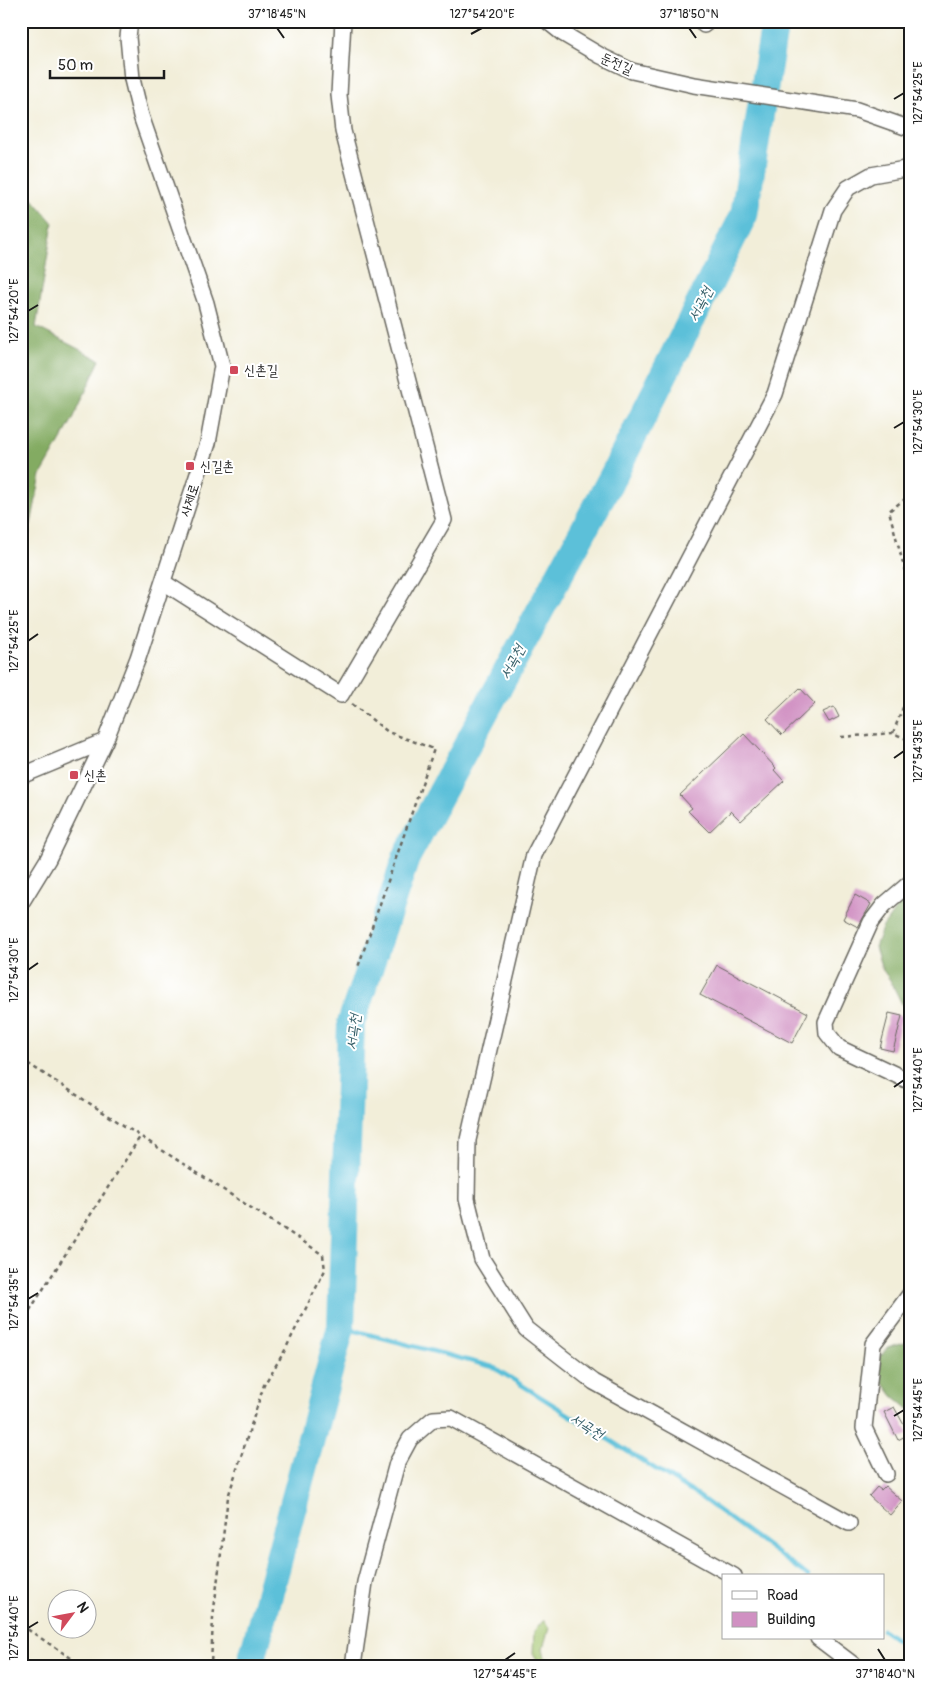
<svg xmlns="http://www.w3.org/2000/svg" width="932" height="1687" font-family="Pangolin,'Poor Story',sans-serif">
  <rect width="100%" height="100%" fill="#fff"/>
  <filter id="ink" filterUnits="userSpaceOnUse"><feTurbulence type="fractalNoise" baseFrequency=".02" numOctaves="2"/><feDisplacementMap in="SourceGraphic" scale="10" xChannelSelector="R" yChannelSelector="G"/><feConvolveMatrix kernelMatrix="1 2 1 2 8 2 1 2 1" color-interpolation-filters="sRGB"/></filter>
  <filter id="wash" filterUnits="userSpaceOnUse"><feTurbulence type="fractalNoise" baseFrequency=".0096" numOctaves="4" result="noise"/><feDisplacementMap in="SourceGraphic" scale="20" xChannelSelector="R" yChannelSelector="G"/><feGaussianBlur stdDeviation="1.12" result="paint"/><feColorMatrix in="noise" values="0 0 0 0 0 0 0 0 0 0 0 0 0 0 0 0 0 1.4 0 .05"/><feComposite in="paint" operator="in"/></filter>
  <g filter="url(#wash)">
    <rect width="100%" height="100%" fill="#f2eed9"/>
    <path fill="#a4c66f" stroke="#607146" d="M 544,1620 L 549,1628 L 543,1648 L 545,1658 L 586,1666 L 541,1666 L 533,1653 L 534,1631 Z"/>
    <path fill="#83ab62" stroke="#50643f" d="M 21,185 L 53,223 L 36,327 L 100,360 L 73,419 L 41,475 L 24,558 L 21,560 Z
      M 908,892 L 911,893 L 911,1022 L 890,980 L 882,969 L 875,947 L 882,928 Z
      M 911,1341 L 911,1411 L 893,1396 L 879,1377 L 880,1358 L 887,1348 Z"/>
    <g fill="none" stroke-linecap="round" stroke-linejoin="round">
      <path stroke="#5bc0d9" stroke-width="4.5" d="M 341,1327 L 493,1367 L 700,1497 L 808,1576
        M 883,1630 L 911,1650"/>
      <path stroke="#5bc0d9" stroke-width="28" d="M 250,1666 L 341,1327 L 351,1023 L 406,858 L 614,474 L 744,215 L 775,21"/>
    </g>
    <g id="blocks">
      <path fill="#d090c2" d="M 800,688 L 815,704 L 782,735 L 767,719 Z
        M 834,707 L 839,717 L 829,722 L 823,712 Z
        M 744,734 L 776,768 L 774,770 L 784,781 L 741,821 L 731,811 L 709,832 L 688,811 L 692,808 L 680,795 Z
        M 855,895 L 871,904 L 858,927 L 843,919 Z
        M 717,965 L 808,1013 L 792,1043 L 700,995 Z
        M 889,1013 L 902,1016 L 893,1051 L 880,1048 Z
        M 894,1407 L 909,1434 L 898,1440 L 884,1412 Z
        M 885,1486 L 902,1501 L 890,1515 L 869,1496 L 877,1487 L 881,1490 Z"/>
    </g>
  </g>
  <g filter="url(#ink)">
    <use href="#blocks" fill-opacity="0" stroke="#67665e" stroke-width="1"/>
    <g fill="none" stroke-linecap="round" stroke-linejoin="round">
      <g stroke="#67665e" stroke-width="18">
        <path id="minor" d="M 547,21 L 562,33 L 601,56 L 632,71 L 694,85 L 857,110 L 911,129
          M 704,25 L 704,21
          M 163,582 L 341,695 L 444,520 L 343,131 L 339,95 L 343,21
          M 21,776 L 105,741
          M 911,882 L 884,905 L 871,922 L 826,1022 L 827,1033 L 839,1048 L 911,1082
          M 21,903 L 48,859 L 105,741 L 138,658 L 208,443 L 222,366 L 206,303 L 141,116 L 132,79 L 128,37 L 130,21
          M 886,1474 L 864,1428 L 873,1344 L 911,1293
          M 849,1523 L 594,1382 L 526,1329 L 482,1259 L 467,1199 L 468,1140 L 534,855 L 775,394 L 833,210 L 848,188 L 871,175 L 911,168
          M 818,1638 L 855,1666
          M 353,1666 L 365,1582 L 397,1463 L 410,1439 L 433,1419 L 451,1418 L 734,1576"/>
      </g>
      <path stroke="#67665e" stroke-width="2.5" stroke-dasharray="4 4" stroke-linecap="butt" d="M 911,492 L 905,499 L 889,511 L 904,567 L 911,579
        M 352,704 L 388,732 L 434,749 L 358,967
        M 893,733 L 911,687
        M 841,737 L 893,733 L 911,741
        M 21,1059 L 304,1242 L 323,1255 L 325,1270 L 284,1352 L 264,1385 L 228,1497 L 213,1617 L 211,1666
        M 21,1324 L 140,1137
        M 21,1625 L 83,1666"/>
      <use href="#minor" stroke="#fff" stroke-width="15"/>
    </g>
  </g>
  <path fill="none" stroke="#1c1c1c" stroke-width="2" d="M 277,28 L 284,38M 689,28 L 696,38M 471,34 L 482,28M 894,99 L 904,93M 28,311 L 38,305M 894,428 L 904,422M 28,641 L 38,634M 894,758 L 904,751M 28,970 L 38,963M 894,1087 L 904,1080M 28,1299 L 38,1293M 894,1416 L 904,1410M 28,1628 L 38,1622M 878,1649 L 885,1660M 505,1660 L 515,1653"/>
  <g fill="#d1495b" stroke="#fff" stroke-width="2">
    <rect x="229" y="365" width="10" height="10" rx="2.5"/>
    <rect x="185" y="461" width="10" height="10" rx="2.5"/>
    <rect x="69" y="770" width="10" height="10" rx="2.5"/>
  </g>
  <g text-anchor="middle" stroke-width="4" stroke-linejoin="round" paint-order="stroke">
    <g font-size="14" fill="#1c1c1c" stroke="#fff">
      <text transform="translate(617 63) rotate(24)" y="5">둔전길</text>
      <text transform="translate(189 500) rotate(-72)" y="5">사제로</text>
    </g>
    <g font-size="14" fill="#1c1c1c" stroke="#fff" text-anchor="start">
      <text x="244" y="375">신촌길</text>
      <text x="200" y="471">신길촌</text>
      <text x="84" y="780">신촌</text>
    </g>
    <g font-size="15" font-style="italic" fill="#355e68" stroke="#fff">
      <text transform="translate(700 304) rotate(-63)" y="5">서곡천</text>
      <text transform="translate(512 662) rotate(-62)" y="5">서곡천</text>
      <text transform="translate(353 1032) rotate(-83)" y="5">서곡천</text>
      <text transform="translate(587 1426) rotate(32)" y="5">서곡천</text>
    </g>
  </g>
  <rect width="932" height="1687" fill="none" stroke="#fff" stroke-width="55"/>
  <rect x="722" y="1574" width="162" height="65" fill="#ffffff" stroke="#a4a4a4"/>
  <rect x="732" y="1591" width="25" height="8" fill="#ffffff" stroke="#a4a4a4"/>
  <text x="767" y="1600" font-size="15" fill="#1c1c1c">Road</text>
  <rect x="732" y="1612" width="25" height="15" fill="#d090c2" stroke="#a4a4a4"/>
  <text x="767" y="1624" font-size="15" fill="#1c1c1c">Building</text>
  <g transform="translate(72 1614) rotate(58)"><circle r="24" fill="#ffffff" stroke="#a4a4a4"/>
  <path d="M0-4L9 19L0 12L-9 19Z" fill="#d1495b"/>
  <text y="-8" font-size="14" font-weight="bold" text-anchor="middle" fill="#1c1c1c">N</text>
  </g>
  <path d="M50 70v8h114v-8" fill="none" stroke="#1c1c1c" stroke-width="2.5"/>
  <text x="58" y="70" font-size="15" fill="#1c1c1c" stroke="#ffffff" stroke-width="4" paint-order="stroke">50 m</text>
  <rect x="28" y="28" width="876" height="1632" fill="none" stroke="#1c1c1c" stroke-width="2"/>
  <g font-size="12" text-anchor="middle" fill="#1c1c1c">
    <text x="277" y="18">37°18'45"N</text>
    <text x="482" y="18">127°54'20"E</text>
    <text x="689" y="18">37°18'50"N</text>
    <text transform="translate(918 93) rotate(-90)" y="4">127°54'25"E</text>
    <text transform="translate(14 311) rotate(-90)" y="4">127°54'20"E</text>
    <text transform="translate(918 422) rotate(-90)" y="4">127°54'30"E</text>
    <text transform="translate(14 641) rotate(-90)" y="4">127°54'25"E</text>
    <text transform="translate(918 751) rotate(-90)" y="4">127°54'35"E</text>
    <text transform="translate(14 970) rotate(-90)" y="4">127°54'30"E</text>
    <text transform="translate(918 1080) rotate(-90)" y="4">127°54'40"E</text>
    <text transform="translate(14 1299) rotate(-90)" y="4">127°54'35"E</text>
    <text transform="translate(918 1410) rotate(-90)" y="4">127°54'45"E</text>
    <text transform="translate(14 1628) rotate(-90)" y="4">127°54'40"E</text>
    <text x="505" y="1678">127°54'45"E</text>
    <text x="885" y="1678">37°18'40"N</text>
  </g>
</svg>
